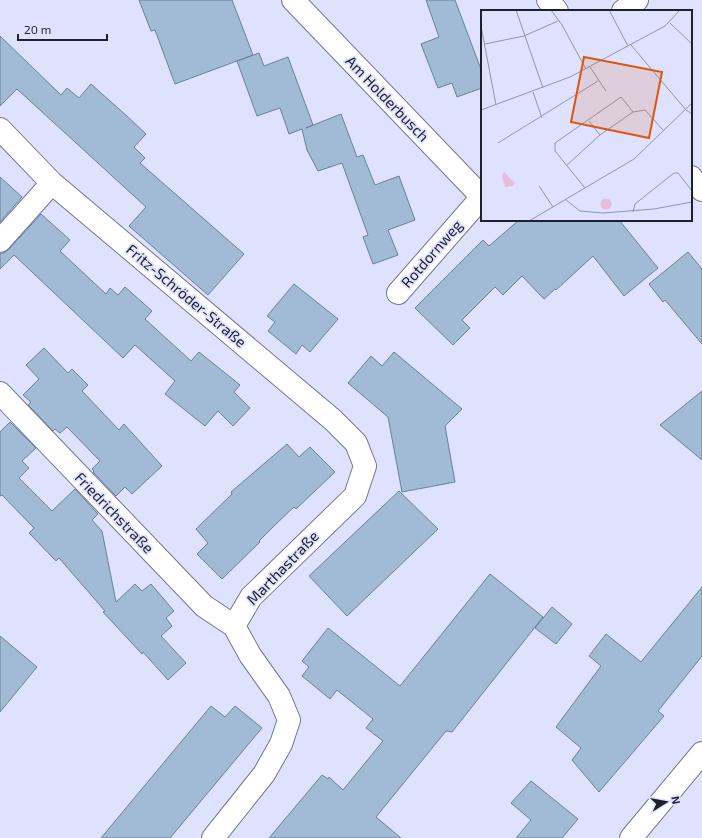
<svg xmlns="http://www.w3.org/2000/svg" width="702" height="838" font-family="'Exo 2',sans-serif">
  <rect width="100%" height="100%" fill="#dee2fe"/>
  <path fill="#a1bad5" stroke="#69819a" d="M 139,0 L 232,0 L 253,55 L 175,84 L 155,30 L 151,31 Z
    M 426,0 L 455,0 L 482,72 L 482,88 L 457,97 L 452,83 L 438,88 L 421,44 L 439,37 Z
    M 0,36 L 61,95 L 67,88 L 79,98 L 91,84 L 128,117 L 146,134 L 134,147 L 145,158 L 140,163 L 244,254 L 208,295 L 129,226 L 146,207 L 17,89 L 0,106 Z
    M 259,53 L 264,66 L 288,57 L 313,125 L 306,128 L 341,114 L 357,157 L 363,155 L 375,185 L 399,176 L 415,220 L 388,230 L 398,255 L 373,264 L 363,237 L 368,235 L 342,163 L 318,171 L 307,150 L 302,129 L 289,134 L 280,108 L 257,116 L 237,61 Z
    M 0,177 L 22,197 L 0,222 Z
    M 41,214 L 70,240 L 60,251 L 106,294 L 110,288 L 118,295 L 125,287 L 152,311 L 145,319 L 191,361 L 199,352 L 240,385 L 234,392 L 250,408 L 233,426 L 218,411 L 205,426 L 165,394 L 175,381 L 135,345 L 123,358 L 14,255 L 0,269 L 0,253 L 4,253 L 9,249 Z
    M 519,220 L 619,220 L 658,268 L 624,296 L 593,256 L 556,290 L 555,289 L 544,299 L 522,276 L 503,295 L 495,287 L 462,320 L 470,328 L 453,345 L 415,308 L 483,240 L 489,246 Z
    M 688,252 L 702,269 L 702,344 L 665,300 L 663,302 L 649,284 Z
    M 294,284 L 338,319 L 310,352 L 302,345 L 296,354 L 268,331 L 275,322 L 267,316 Z
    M 44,348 L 68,373 L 72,369 L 88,385 L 82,391 L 119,430 L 124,424 L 162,466 L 132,494 L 125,487 L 116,496 L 93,472 L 94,471 L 92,469 L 100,461 L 67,427 L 60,433 L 55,429 L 53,431 L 28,405 L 31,402 L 23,395 L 39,379 L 26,365 Z
    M 394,352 L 462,409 L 445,426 L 455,482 L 402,492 L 388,417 L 348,383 L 371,356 L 382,366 Z
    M 702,391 L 702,460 L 660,425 Z
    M 10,422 L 36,448 L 22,461 L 29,468 L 19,478 L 52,511 L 75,489 L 98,514 L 92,520 L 102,531 L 116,602 L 135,584 L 142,591 L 151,584 L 174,611 L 166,618 L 172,626 L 161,636 L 186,663 L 168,680 L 143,652 L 142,654 L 103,612 L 105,611 L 59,558 L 56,561 L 29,533 L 34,528 L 2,495 L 0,496 L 0,432 Z
    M 287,444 L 299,457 L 310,447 L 335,472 L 296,509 L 294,507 L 276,524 L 259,541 L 260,542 L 222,579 L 197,554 L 208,543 L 196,529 L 232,494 L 231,492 Z
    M 399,491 L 438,529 L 347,616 L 309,576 Z
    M 490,574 L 543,617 L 452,732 L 446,731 L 376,817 L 401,838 L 269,838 L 322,775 L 328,779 L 329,777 L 343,790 L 383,741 L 366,728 L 373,719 L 337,690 L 330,699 L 302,676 L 309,667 L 302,661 L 328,628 L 400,686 Z
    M 702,587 L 702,656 L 658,711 L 664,716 L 599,792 L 572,760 L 581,748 L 556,727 L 601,666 L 589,656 L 606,634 L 641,662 Z
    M 552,607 L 572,624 L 556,644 L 535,628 Z
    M 0,636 L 37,667 L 0,712 Z
    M 211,706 L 225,717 L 235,706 L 262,728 L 170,838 L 101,838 Z
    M 531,781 L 578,819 L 562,838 L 516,838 L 531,820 L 511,803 Z"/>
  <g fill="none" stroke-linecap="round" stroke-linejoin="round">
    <g stroke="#737694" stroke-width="24">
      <path id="street" d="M 293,0 L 482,197
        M 548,0 L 557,11
        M 623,11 L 637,0
        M 0,129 L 52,183 L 333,420 L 356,443 L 365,466 L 355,496 L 251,597 L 234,626 L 250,655 L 279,696 L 289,720 L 281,744 L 264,774 L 213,838
        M 691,177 L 702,190
        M 0,241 L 52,183
        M 398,293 L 482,197
        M 0,393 L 204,606 L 234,626
        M 631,838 L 702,753"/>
    </g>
    <use href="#street" stroke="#fff" stroke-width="22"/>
  </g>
  <g text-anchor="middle" stroke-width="3.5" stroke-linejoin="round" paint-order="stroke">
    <g font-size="15" fill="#1f202d" stroke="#dee2fe">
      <text transform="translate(387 99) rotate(46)" y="5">Am Holderbusch</text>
      <text transform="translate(432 254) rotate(-49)" y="5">Rotdornweg</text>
      <text transform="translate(186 296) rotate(40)" y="5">Fritz-Schröder-Straße</text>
      <text transform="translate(114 513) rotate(46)" y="5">Friedrichstraße</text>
      <text transform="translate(283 568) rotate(-46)" y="5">Marthastraße</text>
    </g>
  </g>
  <g transform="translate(481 10)">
    <rect width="211" height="211" fill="#dee2fe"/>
    <path d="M 23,162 L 34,173 L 32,176 L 24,177 L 21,166 ZM119.5 194a5.5 5.5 0 1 1 11 0a5.5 5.5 0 1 1-11 0Z" fill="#e6bdd8"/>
    <path fill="none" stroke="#9294aa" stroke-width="1" d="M 35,0 L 62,78M 70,0 L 81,15 L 105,59M 128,0 L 147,36M 189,13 L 211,34M 0,16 L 15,95M 4,34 L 43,26 L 77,11M 150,35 L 205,100 L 211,104M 109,57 L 125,81M 52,82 L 61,108M 0,100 L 89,67 L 184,16 L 199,0M 108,111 L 119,125M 17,133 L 117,71M 86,155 L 119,125 L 152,102M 58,176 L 72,197M 104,178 L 74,141 L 74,133 L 140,87 L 152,102 L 164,100 L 183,121M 85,190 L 99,201 L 122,203 L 173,199 L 211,192M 152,202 L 154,194 L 193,163 L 197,163 L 211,181M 48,211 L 153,149 L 211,93"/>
    <path fill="#de560e" fill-opacity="0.15" stroke="#de560e" stroke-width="2" d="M 103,47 L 181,62 L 168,128 L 90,112 Z"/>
    <rect width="211" height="211" fill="none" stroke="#1f202d" stroke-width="2"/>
  </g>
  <g transform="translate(666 802) rotate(79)" stroke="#dee2fe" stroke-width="3" paint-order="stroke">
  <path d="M0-3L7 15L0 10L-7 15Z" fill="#1f202d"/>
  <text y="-6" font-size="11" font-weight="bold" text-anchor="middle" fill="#1f202d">N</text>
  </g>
  <path d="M18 34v6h89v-6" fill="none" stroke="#1f202d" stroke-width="2"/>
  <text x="24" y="34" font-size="12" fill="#1f202d" stroke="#dee2fe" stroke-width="3" paint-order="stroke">20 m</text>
</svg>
